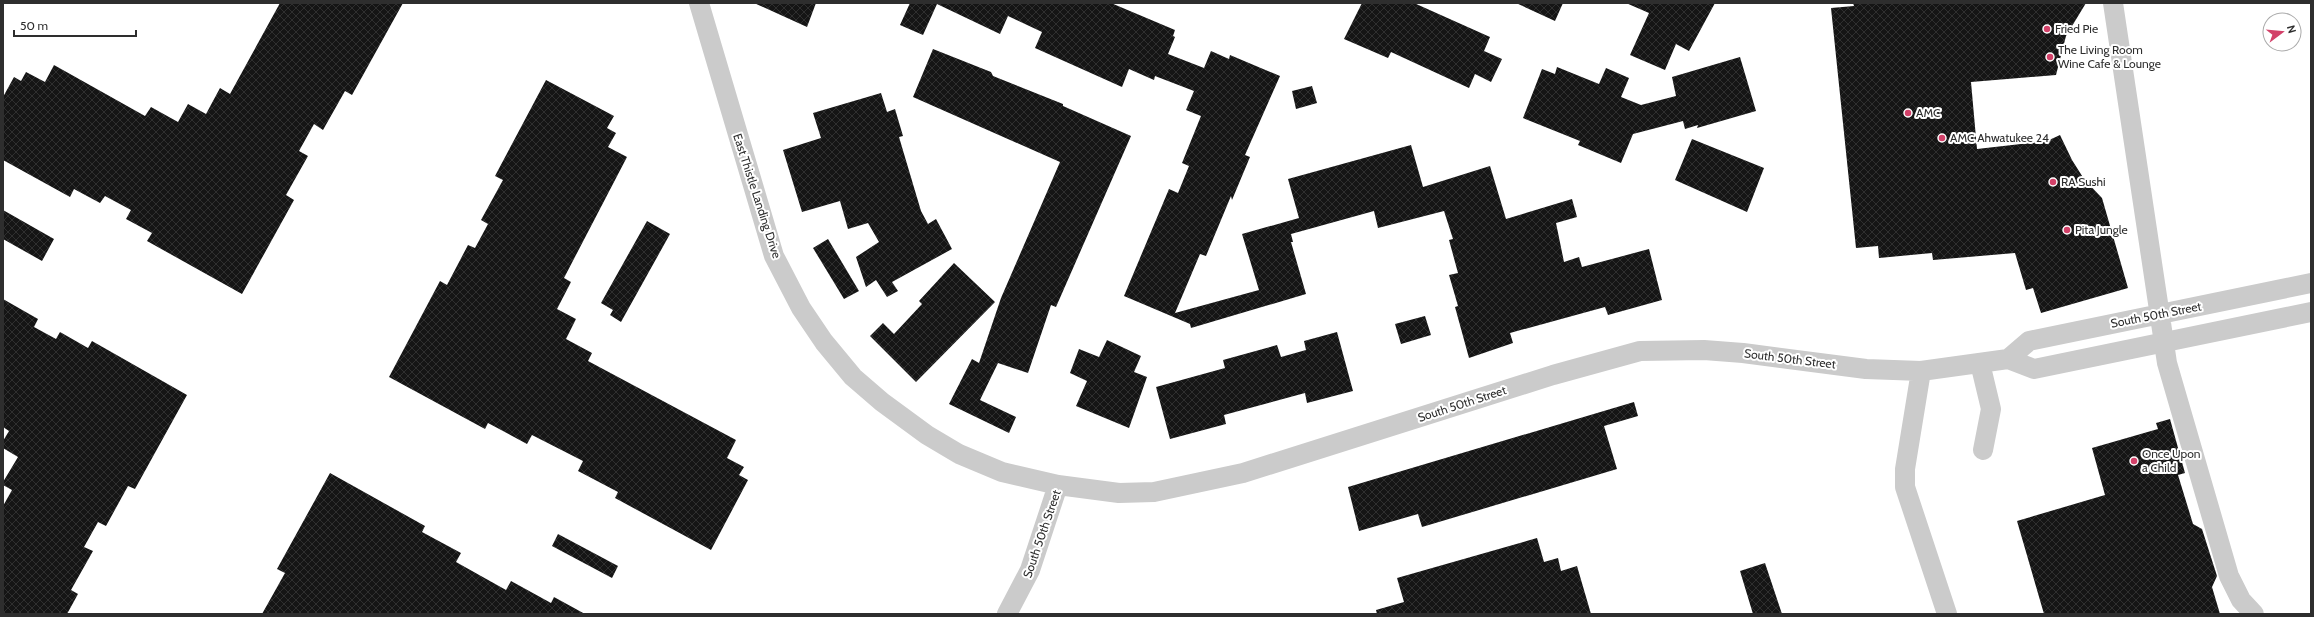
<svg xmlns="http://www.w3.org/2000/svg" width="2314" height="617" font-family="Cabin,sans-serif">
  <defs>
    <pattern id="building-cross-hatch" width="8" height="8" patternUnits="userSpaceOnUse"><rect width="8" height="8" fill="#151515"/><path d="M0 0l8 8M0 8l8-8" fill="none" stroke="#2f2f2f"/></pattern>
  </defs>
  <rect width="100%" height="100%" fill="#fff"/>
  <path fill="url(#building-cross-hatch)" d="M 280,3 L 403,3 L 352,95 L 345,91 L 323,130 L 314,124 L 299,151 L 308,156 L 286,195 L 294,200 L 242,294 L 147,241 L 152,233 L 126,219 L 131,210 L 105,196 L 100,203 L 74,189 L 70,197 L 3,160 L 3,97 L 14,77 L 21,81 L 26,72 L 45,82 L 54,65 L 145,116 L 151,107 L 178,122 L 188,104 L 206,114 L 220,88 L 230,94 Z
    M 754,3 L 816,3 L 807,27 Z
    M 910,3 L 1111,3 L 1175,30 L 1173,36 L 1175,37 L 1168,54 L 1204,68 L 1211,51 L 1229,59 L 1230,55 L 1280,76 L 1245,155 L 1250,157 L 1232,200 L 1231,196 L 1206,256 L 1200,254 L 1175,313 L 1259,290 L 1242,234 L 1299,218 L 1288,179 L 1411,145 L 1423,187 L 1490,166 L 1506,219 L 1572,199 L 1577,217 L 1556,223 L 1564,262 L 1579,257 L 1582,267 L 1649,249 L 1662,300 L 1608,315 L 1605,307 L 1510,333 L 1513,343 L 1469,358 L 1455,307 L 1458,306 L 1449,275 L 1458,273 L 1449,240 L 1453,239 L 1444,211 L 1378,228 L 1374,211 L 1291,234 L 1293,242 L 1291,242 L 1306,294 L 1191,328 L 1190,324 L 1124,296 L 1169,189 L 1178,193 L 1189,166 L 1182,163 L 1201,116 L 1186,110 L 1194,91 L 1155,76 L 1154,80 L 1129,69 L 1122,87 L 1035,48 L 1042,32 L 1008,16 L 1000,34 L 937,4 L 923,35 L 900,25 Z
    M 1362,3 L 1414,3 L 1490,37 L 1484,51 L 1502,59 L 1491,82 L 1475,74 L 1469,88 L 1391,52 L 1388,58 L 1344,39 Z
    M 1516,3 L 1563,3 L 1555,21 Z
    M 1626,3 L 1715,3 L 1689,51 L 1676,44 L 1665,70 L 1630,55 L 1649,13 Z
    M 1853,3 L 2086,3 L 2066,36 L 2056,75 L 1971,82 L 1977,149 L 2047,141 L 2060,135 L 2072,160 L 2084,179 L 2102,198 L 2128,288 L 2041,313 L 2033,288 L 2026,290 L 2015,253 L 1933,260 L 1932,253 L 1879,258 L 1878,246 L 1856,248 L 1831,8 L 1854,6 Z
    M 933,49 L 991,72 L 993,76 L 1063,104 L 1063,106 L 1131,136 L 1056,307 L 1051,305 L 1028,373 L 998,363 L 980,400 L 1016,417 L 1009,433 L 949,404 L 972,359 L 979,363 L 1001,298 L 1060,162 L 913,97 Z
    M 1740,57 L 1756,111 L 1697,128 L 1698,125 L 1685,129 L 1683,121 L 1633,134 L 1621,163 L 1578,145 L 1580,141 L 1523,118 L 1542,69 L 1555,74 L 1557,67 L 1599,84 L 1606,68 L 1629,78 L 1621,97 L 1641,105 L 1676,96 L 1672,77 Z
    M 546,80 L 614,116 L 607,128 L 616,133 L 608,147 L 627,157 L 564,278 L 571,282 L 557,309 L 576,319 L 566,339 L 592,353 L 588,361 L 736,440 L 727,458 L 744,467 L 739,475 L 748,480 L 711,550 L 615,498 L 618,492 L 578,471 L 583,461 L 532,435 L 527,444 L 488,423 L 485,429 L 389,377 L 440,281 L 447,285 L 468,245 L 475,248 L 488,224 L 481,220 L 503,180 L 495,176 Z
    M 1312,86 L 1317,103 L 1296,109 L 1292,91 Z
    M 881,93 L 887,112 L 895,109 L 903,136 L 899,137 L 921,211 L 928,224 L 936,219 L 952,249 L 892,282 L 898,291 L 887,297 L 876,280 L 866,287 L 856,257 L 879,242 L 868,223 L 848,229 L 840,201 L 802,212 L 783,150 L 821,138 L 813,113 Z
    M 1692,139 L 1764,168 L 1747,212 L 1675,180 Z
    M 3,210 L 54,239 L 42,261 L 3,239 Z
    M 647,221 L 670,234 L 621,322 L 610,315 L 613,310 L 601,303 Z
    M 828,239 L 859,291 L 844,299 L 813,248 Z
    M 954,263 L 995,302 L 916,382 L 870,336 L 883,323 L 894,334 L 922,304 L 919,301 Z
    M 3,299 L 38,319 L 34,327 L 56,339 L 60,332 L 88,348 L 92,341 L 187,395 L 135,489 L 128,486 L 106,526 L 98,522 L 84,547 L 93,551 L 71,590 L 78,594 L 67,614 L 3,614 L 3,506 L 12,490 L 3,485 L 3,482 L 18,457 L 3,448 L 3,441 L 9,431 L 3,427 Z
    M 1425,316 L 1431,335 L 1401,344 L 1395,324 Z
    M 1337,332 L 1353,391 L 1307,403 L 1305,393 L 1224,415 L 1226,424 L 1170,439 L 1156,387 L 1225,368 L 1223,360 L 1277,345 L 1281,357 L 1306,350 L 1304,341 Z
    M 1107,340 L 1141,356 L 1134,372 L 1147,377 L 1129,428 L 1076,406 L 1087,381 L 1070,373 L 1079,349 L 1099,357 Z
    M 1634,402 L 1638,416 L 1604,426 L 1617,469 L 1422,527 L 1418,514 L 1359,531 L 1348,487 Z
    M 2170,419 L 2185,473 L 2178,475 L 2193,524 L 2202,529 L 2217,576 L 2212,587 L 2220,614 L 2044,614 L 2017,521 L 2105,495 L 2092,448 L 2158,429 L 2156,423 Z
    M 330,473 L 425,526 L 422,532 L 461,553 L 456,562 L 506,590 L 511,581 L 551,603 L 554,597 L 585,614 L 262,614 L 285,573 L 277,569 Z
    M 558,534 L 618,566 L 612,578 L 552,546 Z
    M 1537,538 L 1544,562 L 1558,558 L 1561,571 L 1577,566 L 1591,614 L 1377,614 L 1376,610 L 1404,602 L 1397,578 Z
    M 1765,563 L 1782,614 L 1753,614 L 1740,571 Z"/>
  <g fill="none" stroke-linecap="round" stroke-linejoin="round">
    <path stroke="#cbcbcb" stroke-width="20" d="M 699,3 L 774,256 L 801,308 L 824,342 L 853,377 L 882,402 L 927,435 L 959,454 L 1002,472 L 1058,485 L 1119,493 L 1154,492 L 1243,473 L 1553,375 L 1640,351 L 1704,350 L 1743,353 L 1866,369 L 1921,371 L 2008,359 L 2034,369 L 2311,312
      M 2113,3 L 2167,363 L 2229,576 L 2241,600 L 2254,614
      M 2008,359 L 2029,341 L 2311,283
      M 1980,363 L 1991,409 L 1983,450
      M 1921,371 L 1905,469 L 1905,487 L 1947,614
      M 1007,614 L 1030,570 L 1058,485"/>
  </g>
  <g fill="#d34169" stroke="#fff" stroke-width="1.5">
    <circle cx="2047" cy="29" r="4"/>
    <circle cx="2050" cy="57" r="4"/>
    <circle cx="1908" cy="113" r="4"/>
    <circle cx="1942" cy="138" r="4"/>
    <circle cx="2053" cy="182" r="4"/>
    <circle cx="2067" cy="230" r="4"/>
    <circle cx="2134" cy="461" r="4"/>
  </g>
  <g text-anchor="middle" stroke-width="4" stroke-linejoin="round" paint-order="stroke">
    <g font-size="12" fill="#2e2e2e" stroke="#fff" text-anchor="start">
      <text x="2055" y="33">Fried Pie</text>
      <text x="2058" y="54">The Living Room<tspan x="2058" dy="14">Wine Cafe &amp; Lounge</tspan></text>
      <text x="1916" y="117">AMC</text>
      <text x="1950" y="142">AMC Ahwatukee 24</text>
      <text x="2061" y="186">RA Sushi</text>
      <text x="2075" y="234">Pita Jungle</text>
      <text x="2142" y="458">Once Upon<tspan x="2142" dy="14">a Child</tspan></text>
    </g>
    <g font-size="12" fill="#2e2e2e" stroke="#fff">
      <text transform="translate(757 196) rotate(72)" y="4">East Thistle Landing Drive</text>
      <text transform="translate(2156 315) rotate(-11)" y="4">South 50th Street</text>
      <text transform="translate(1790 359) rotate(7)" y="4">South 50th Street</text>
      <text transform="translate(1462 404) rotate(-18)" y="4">South 50th Street</text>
      <text transform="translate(1042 534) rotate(-71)" y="4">South 50th Street</text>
    </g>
  </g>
  <rect width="2314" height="617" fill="none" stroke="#2e2e2e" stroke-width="8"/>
  <g transform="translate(2282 32) rotate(74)"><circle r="19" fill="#ffffff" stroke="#ababab"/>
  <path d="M0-3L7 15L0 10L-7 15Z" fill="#d34169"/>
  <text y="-6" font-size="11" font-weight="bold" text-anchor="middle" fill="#2e2e2e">N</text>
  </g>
  <path d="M14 30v6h122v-6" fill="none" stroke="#2e2e2e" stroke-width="2"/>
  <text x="20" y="30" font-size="12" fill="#2e2e2e" stroke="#ffffff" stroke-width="3" paint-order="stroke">50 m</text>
</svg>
